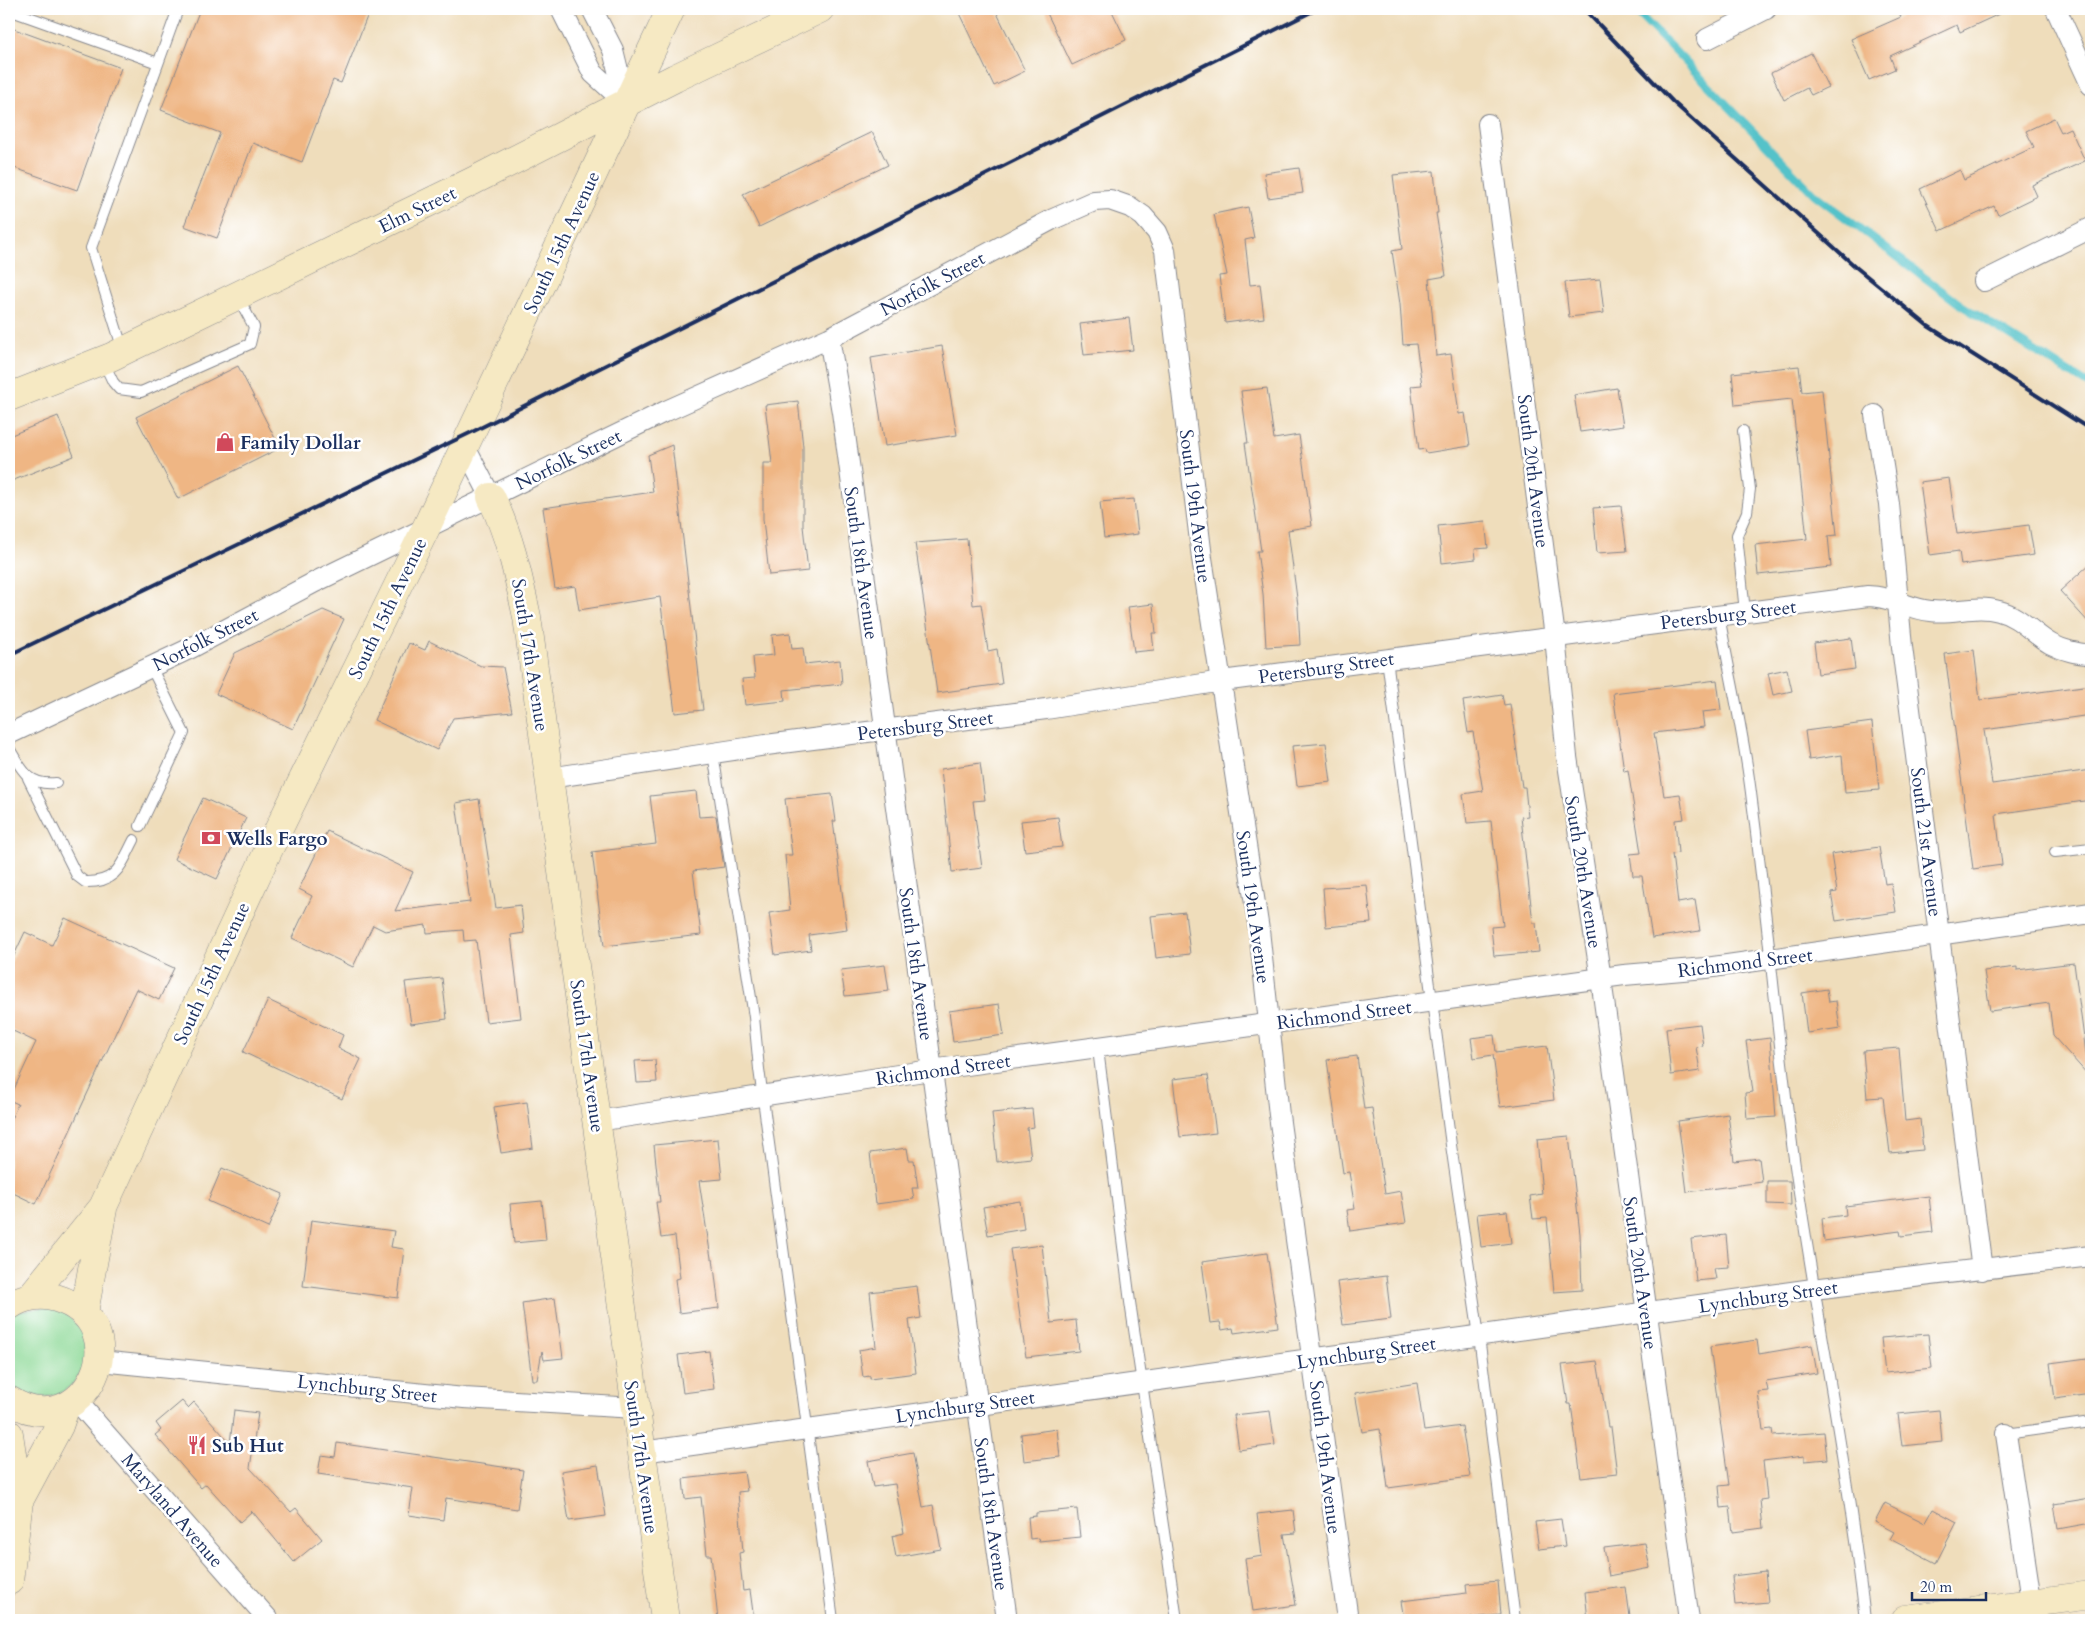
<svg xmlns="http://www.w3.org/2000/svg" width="2100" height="1629" font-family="Cardo,serif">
  <rect width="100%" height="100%" fill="#fff"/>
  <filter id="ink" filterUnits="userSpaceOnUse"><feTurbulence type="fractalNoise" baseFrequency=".02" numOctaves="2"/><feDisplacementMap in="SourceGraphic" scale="10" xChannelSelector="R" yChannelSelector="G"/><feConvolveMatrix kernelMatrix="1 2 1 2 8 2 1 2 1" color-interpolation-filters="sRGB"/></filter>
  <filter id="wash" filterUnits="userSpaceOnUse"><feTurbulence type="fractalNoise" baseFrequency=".0096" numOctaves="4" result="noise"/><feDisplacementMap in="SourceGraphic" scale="20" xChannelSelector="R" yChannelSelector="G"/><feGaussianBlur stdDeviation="1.12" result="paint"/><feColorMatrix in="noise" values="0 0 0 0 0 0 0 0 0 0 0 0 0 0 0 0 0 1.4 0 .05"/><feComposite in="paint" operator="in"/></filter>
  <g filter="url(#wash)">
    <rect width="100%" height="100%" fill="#efddbb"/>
    <path fill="#8dd997" stroke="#54847a" d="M 58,1305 L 86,1334 C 86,1342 89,1354 87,1361 C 86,1366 81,1371 79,1375 C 64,1402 33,1402 9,1386 L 9,1313 Z"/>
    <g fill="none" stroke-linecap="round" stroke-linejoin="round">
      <path stroke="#54c2c9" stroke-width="8" d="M 1634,9 L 1814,194 L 1961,305 L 2091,386"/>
    </g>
    <g id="blocks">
      <path fill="#efb684" d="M 200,9 L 370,9 L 341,83 L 333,80 L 302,162 L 253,143 L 217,238 L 184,226 L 220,133 L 161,110 Z
        M 957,9 L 995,9 L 1025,71 L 994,86 Z
        M 1045,9 L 1111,9 L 1126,40 L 1072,65 Z
        M 1897,9 L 2010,9 L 1960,32 L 1957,25 L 1890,56 L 1895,69 L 1869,80 L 1851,39 L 1901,17 Z
        M 9,27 L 121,68 L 77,190 L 9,166 Z
        M 1811,53 L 1828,87 L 1811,95 L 1807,88 L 1784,100 L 1771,73 Z
        M 2054,118 L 2061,132 L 2070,128 L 2085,161 L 2032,185 L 2037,196 L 1998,215 L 1994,206 L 1940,231 L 1920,189 L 1960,170 L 1964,180 L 2034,147 L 2026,131 Z
        M 872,132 L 888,165 L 759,227 L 743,194 Z
        M 1299,168 L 1303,193 L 1268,198 L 1264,173 Z
        M 1434,171 L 1438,213 L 1436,213 L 1446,276 L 1429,279 L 1436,356 L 1451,354 L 1459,414 L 1465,413 L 1470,446 L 1426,453 L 1425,449 L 1419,450 L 1411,386 L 1422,385 L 1416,344 L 1403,345 L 1400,304 L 1392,251 L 1402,249 L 1393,175 Z
        M 1248,207 L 1254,238 L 1245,240 L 1250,285 L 1260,284 L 1264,318 L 1225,323 L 1219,276 L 1227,275 L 1214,214 Z
        M 1600,279 L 1604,313 L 1569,317 L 1565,282 Z
        M 1129,318 L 1133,350 L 1084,355 L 1080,324 Z
        M 942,346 L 957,435 L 885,446 L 871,358 Z
        M 238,366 L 280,448 L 178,499 L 136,417 Z
        M 1799,366 L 1802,392 L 1822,390 L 1837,535 L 1828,536 L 1831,567 L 1758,575 L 1755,545 L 1807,539 L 1792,399 L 1735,405 L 1732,373 Z
        M 1267,388 L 1274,439 L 1299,435 L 1312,526 L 1288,530 L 1298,606 L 1300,645 L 1266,647 L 1263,594 L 1257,551 L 1261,551 L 1245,443 L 1248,443 L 1241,391 Z
        M 1617,388 L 1623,426 L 1580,432 L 1574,395 Z
        M 798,401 L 803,447 L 803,526 L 808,571 L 769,575 L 763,519 L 763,463 L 772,463 L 765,405 Z
        M 58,416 L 74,456 L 9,482 L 9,436 Z
        M 672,445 L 703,710 L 675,713 L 660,597 L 579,610 L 575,586 L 555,589 L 543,508 L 653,492 L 648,455 Z
        M 1949,478 L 1957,534 L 2029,525 L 2034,555 L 1961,565 L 1959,551 L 1930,555 L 1920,482 Z
        M 1134,499 L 1138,534 L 1104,538 L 1100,502 Z
        M 1621,506 L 1627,551 L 1597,553 L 1593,508 Z
        M 1485,521 L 1488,548 L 1475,549 L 1476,559 L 1442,563 L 1438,526 Z
        M 967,539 L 973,605 L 981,604 L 988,651 L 997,649 L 1002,684 L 937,693 L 915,543 Z
        M 2091,563 L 2091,625 L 2060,591 Z
        M 1153,604 L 1156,633 L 1152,633 L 1154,650 L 1134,652 L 1128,607 Z
        M 323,610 L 344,619 L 293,729 L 216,694 L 235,653 Z
        M 790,633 L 792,649 L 803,648 L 805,664 L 840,660 L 842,684 L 784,690 L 785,701 L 745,705 L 742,679 L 755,678 L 753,657 L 774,655 L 772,635 Z
        M 1851,638 L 1855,669 L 1818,674 L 1814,643 Z
        M 429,641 L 481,666 L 503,667 L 512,712 L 453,718 L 437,750 L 374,720 L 409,643 L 425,650 Z
        M 1974,650 L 1980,700 L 2091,685 L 2091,715 L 1984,730 L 1992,784 L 2091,770 L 2091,800 L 1996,814 L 2002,865 L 1973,869 L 1945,654 Z
        M 1787,669 L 1792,691 L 1773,695 L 1768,673 Z
        M 1717,680 L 1721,710 L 1702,712 L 1704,727 L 1654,733 L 1664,796 L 1680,794 L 1684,819 L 1675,820 L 1678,853 L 1672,854 L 1678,903 L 1695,900 L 1700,931 L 1652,938 L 1642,876 L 1633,876 L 1630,854 L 1641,853 L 1628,770 L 1624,771 L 1613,693 Z
        M 1502,695 L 1504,705 L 1510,704 L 1522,787 L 1525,787 L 1528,816 L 1521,817 L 1533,923 L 1536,923 L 1539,952 L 1494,956 L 1491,927 L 1503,926 L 1491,821 L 1467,823 L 1463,794 L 1483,791 L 1473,732 L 1468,733 L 1463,701 Z
        M 1872,722 L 1879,790 L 1845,793 L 1842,755 L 1809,760 L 1805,731 Z
        M 1326,743 L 1331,782 L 1297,786 L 1292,746 Z
        M 980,763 L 985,800 L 973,801 L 982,868 L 952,872 L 941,769 Z
        M 696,791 L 699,817 L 716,816 L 724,867 L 693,871 L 701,935 L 604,946 L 592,852 L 656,844 L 650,796 Z
        M 832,794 L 836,821 L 833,821 L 847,930 L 809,935 L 811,950 L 775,955 L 769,913 L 790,910 L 785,855 L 792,855 L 785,799 Z
        M 203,798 L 246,818 L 217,879 L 174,859 Z
        M 479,799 L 496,908 L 521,905 L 524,933 L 511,935 L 521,1018 L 486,1022 L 476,940 L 464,941 L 463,930 L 427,933 L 426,925 L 385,931 L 373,925 L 353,967 L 292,938 L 312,896 L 299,889 L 327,831 L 413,872 L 395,911 L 470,902 L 456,803 Z
        M 1058,817 L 1062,847 L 1025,851 L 1021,821 Z
        M 1879,847 L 1885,884 L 1891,883 L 1896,912 L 1836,921 L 1831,893 L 1837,892 L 1831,854 Z
        M 1367,885 L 1371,923 L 1326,927 L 1323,888 Z
        M 1185,912 L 1190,954 L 1156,958 L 1151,916 Z
        M 65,918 L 174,968 L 159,1000 L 136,989 L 36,1204 L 9,1191 L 9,1123 L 18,1104 L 9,1100 L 36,1042 L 9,1029 L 9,966 L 25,932 L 52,945 Z
        M 2074,963 L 2089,1076 L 2053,1036 L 2049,1003 L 1990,1011 L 1984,971 L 2017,967 L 2017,970 Z
        M 885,965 L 889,991 L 845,996 L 841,970 Z
        M 442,978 L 447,1019 L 411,1024 L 405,982 Z
        M 1827,989 L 1829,1002 L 1836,1001 L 1840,1028 L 1807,1033 L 1802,993 Z
        M 268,1000 L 343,1035 L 338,1048 L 361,1059 L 342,1099 L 243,1052 Z
        M 999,1004 L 1004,1035 L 953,1042 L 949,1011 Z
        M 1700,1024 L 1703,1046 L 1696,1047 L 1700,1071 L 1671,1075 L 1666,1028 Z
        M 1494,1035 L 1496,1052 L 1547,1046 L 1554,1100 L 1500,1107 L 1493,1055 L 1474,1058 L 1471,1038 Z
        M 1770,1038 L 1776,1117 L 1747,1119 L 1745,1093 L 1753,1092 L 1746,1041 Z
        M 1899,1048 L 1905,1121 L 1920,1119 L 1923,1150 L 1890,1153 L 1883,1097 L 1867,1098 L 1863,1051 Z
        M 1357,1056 L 1364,1109 L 1372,1108 L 1385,1194 L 1401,1191 L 1406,1223 L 1350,1231 L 1347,1210 L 1355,1209 L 1349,1172 L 1343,1173 L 1327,1060 Z
        M 655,1060 L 657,1082 L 637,1083 L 635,1061 Z
        M 1208,1075 L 1216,1133 L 1180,1137 L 1173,1079 Z
        M 527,1102 L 533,1148 L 501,1153 L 494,1107 Z
        M 1032,1109 L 1034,1127 L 1027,1128 L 1031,1158 L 997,1162 L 992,1113 Z
        M 1728,1114 L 1734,1161 L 1759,1158 L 1762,1182 L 1687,1192 L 1678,1121 Z
        M 1569,1136 L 1580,1234 L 1582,1290 L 1554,1292 L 1547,1218 L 1533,1219 L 1530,1196 L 1542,1194 L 1537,1139 Z
        M 718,1139 L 722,1179 L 699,1181 L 711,1258 L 713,1258 L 719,1308 L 679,1313 L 675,1279 L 680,1278 L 675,1236 L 661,1238 L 656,1202 L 660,1202 L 654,1145 Z
        M 907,1148 L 909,1160 L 914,1160 L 918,1188 L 912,1188 L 914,1199 L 876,1204 L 870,1153 Z
        M 222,1168 L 283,1194 L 268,1228 L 208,1201 Z
        M 1767,1181 L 1790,1181 L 1791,1205 L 1767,1204 Z
        M 1929,1196 L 1933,1232 L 1901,1236 L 1900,1231 L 1824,1241 L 1822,1218 L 1846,1215 L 1845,1206 Z
        M 542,1201 L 546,1240 L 514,1243 L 510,1204 Z
        M 1020,1201 L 1024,1229 L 988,1235 L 983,1207 Z
        M 1507,1211 L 1511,1243 L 1481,1247 L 1477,1214 Z
        M 311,1220 L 394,1231 L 391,1247 L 404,1249 L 398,1298 L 303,1286 Z
        M 1726,1235 L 1729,1267 L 1714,1268 L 1716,1279 L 1696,1281 L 1691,1239 Z
        M 1042,1245 L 1051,1323 L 1076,1320 L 1079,1351 L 1026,1357 L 1010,1249 Z
        M 1267,1253 L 1278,1327 L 1234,1333 L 1233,1328 L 1222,1330 L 1220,1322 L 1210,1323 L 1202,1262 Z
        M 1386,1276 L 1391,1319 L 1343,1325 L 1337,1282 Z
        M 917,1286 L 921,1318 L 909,1320 L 916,1373 L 870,1379 L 870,1376 L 863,1377 L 859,1350 L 876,1347 L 870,1292 Z
        M 555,1298 L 563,1358 L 544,1360 L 542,1351 L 537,1380 L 532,1380 L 522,1303 Z
        M 1928,1334 L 1932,1368 L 1885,1373 L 1881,1338 Z
        M 1757,1340 L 1759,1354 L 1812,1345 L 1817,1373 L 1766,1381 L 1768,1391 L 1758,1392 L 1763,1430 L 1772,1429 L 1773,1436 L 1824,1432 L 1827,1459 L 1804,1461 L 1804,1456 L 1763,1461 L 1767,1499 L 1760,1500 L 1763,1528 L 1733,1532 L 1730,1507 L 1721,1508 L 1719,1486 L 1729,1485 L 1710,1347 Z
        M 709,1351 L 714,1389 L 683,1393 L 678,1355 Z
        M 2087,1358 L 2091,1394 L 2055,1399 L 2050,1363 Z
        M 1597,1361 L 1608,1427 L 1611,1427 L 1617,1474 L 1581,1478 L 1571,1404 L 1568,1404 L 1562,1365 Z
        M 1417,1383 L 1424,1431 L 1462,1426 L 1470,1477 L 1388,1488 L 1380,1429 L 1362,1432 L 1355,1393 Z
        M 182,1401 L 188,1408 L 194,1402 L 230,1443 L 234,1410 L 258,1413 L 250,1468 L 291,1512 L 296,1508 L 322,1539 L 294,1562 L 252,1511 L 240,1522 L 206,1484 L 201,1488 L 155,1435 L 161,1430 L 156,1423 Z
        M 1939,1410 L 1942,1442 L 1902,1446 L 1898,1414 Z
        M 1270,1411 L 1275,1445 L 1239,1450 L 1234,1415 Z
        M 1057,1429 L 1060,1457 L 1024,1461 L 1021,1434 Z
        M 337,1443 L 523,1470 L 517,1509 L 446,1498 L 443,1520 L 409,1515 L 413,1488 L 318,1474 L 321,1455 L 335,1457 Z
        M 913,1453 L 923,1507 L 933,1505 L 941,1549 L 896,1557 L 892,1536 L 904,1533 L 895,1484 L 873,1487 L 868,1461 Z
        M 598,1465 L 606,1516 L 569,1521 L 561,1471 Z
        M 744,1472 L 747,1491 L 738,1492 L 743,1552 L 739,1553 L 743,1591 L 750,1590 L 754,1620 L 718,1620 L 711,1555 L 707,1555 L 701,1497 L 685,1499 L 683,1479 Z
        M 2091,1498 L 2091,1523 L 2058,1529 L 2054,1504 Z
        M 1885,1503 L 1925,1523 L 1933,1509 L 1957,1522 L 1936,1563 L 1890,1539 L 1894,1532 L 1875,1522 Z
        M 1077,1509 L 1080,1537 L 1039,1541 L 1038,1538 L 1030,1539 L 1028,1517 L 1036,1516 L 1036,1513 Z
        M 1293,1510 L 1296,1533 L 1284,1534 L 1296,1605 L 1253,1611 L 1245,1559 L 1262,1556 L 1257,1514 Z
        M 1561,1519 L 1565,1546 L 1539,1549 L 1535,1522 Z
        M 1645,1543 L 1650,1568 L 1609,1576 L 1604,1548 Z
        M 1765,1572 L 1768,1602 L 1735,1605 L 1732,1576 Z
        M 1498,1581 L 1501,1615 L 1448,1620 L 1404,1620 L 1401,1601 L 1467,1593 L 1466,1584 Z
        M 1626,1587 L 1630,1617 L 1588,1620 L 1585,1592 Z"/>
    </g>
  </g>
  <g filter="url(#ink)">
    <use href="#blocks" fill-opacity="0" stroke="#85868c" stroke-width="1"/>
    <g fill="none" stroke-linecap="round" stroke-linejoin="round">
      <g stroke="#85868c" stroke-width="12">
        <path id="lane" d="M 9,10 L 158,63
          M 123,350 L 91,248 L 178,9
          M 103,361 L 113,382 L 119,389 L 141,392 L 250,344 L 254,327 L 238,297
          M 1743,431 L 1750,489 L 1747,512 L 1737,535 L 1745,612
          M 1719,615 C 1730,677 1745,739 1752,801 C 1768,923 1778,1045 1795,1166 C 1817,1318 1848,1468 1865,1620
          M 1387,659 L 1451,1145 L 1479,1336 L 1515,1620
          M 9,748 C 22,770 28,786 56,783
          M 713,753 L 754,1017 L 759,1069 L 833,1620
          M 28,778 L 77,876 L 85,882 C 117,883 121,865 134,840
          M 140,826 L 184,733 L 151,667
          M 2055,852 L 2091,848
          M 1098,1049 L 1130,1302 L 1177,1620
          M 2006,1434 L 2091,1422"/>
      </g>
      <g stroke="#85868c" stroke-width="22">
        <path id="street" d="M 561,9 L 593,73 L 626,103
          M 592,9 L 613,50 L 626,103
          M 2056,9 L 2091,85
          M 1707,39 L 1766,9
          M 1488,124 L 1555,637 L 1567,757 L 1601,979 L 1689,1620
          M 1984,281 L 2091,228
          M 829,338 L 842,412 L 1007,1620
          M 1875,415 L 1889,504 L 1902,647 L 1982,1270
          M 465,447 L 491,497
          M 9,734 L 191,648 L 315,582 L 666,411 L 829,338 L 1051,220 L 1094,201 L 1110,200 L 1130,207 L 1143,216 L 1157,232 L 1165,250 L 1202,558 L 1259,930 L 1279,1115 L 1348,1620
          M 549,778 L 766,745 L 1046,709 L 1222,681 L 1868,596 C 1891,596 1908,609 1931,611 C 1954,614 1976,604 1999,611 C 2020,616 2033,634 2051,644 C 2064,651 2077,653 2091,655
          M 597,1121 L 931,1070 L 1624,975 L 1706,968 L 2091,913
          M 100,1361 L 464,1398 L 636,1408
          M 76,1400 L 269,1620
          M 2006,1434 L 2034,1620
          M 642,1452 L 1813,1289 L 2091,1256"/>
      </g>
      <g stroke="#85868c" stroke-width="29">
        <path id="secondary" d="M 9,397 L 111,357 L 473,181 L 675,78 L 820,9
          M 491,497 C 510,536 518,575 527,617 L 665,1620
          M 31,1296 L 103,1207 L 268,851 L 426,528 L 671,9
          M 9,1306 C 22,1297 40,1293 56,1298 C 143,1324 84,1449 9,1400
          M 84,1313 L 103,1209
          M 9,1434 L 19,1501 L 9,1581
          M 19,1501 L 59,1426 L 66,1406
          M 1905,1620 L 2091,1595"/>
      </g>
      <use href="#lane" stroke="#fff" stroke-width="10"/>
      <use href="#street" stroke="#fff" stroke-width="20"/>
      <use href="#secondary" stroke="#f6e9c3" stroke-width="28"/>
      <path stroke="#1b2f5e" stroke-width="4" d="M 1584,9 L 1673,102 L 1857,268 L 1928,326 L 2091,430
        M 9,655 L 472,432 L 1317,9"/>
    </g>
  </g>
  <defs>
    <g id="shop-bare" transform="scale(1.5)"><path d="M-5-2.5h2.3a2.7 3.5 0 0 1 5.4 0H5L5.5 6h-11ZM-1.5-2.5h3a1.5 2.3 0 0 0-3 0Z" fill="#d1495b" stroke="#fff" stroke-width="2.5" paint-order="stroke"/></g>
    <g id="bank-bare" transform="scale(1.5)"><path d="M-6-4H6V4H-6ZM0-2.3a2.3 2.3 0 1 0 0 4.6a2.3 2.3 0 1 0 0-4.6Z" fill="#d1495b" stroke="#fff" stroke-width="2.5" paint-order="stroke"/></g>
    <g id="restaurant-bare" transform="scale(1.5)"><path d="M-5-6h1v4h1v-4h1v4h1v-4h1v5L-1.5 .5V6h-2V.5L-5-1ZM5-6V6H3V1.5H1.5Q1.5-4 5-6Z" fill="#d1495b" stroke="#fff" stroke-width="2.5" paint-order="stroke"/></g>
  </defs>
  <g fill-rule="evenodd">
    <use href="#shop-bare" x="225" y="442"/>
    <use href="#bank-bare" x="211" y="838"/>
    <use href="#restaurant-bare" x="197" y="1445"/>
  </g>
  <g text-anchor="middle" stroke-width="5" stroke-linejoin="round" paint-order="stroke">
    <g font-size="19" fill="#1b2f5e" stroke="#fff">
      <text transform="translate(417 209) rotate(-26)" y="7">Elm Street</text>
      <text transform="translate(561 242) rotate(-65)" y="7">South 15th Avenue</text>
      <text transform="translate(932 283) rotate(-28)" y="7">Norfolk Street</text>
      <text transform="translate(568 459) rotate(-26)" y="7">Norfolk Street</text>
      <text transform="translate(1534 471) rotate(83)" y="7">South 20th Avenue</text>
      <text transform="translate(1196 506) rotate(83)" y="7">South 19th Avenue</text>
      <text transform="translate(862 563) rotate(82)" y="7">South 18th Avenue</text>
      <text transform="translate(387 608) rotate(-64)" y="7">South 15th Avenue</text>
      <text transform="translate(1728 614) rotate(-7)" y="7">Petersburg Street</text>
      <text transform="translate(205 639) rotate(-27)" y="7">Norfolk Street</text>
      <text transform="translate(531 655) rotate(81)" y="7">South 17th Avenue</text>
      <text transform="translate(1326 667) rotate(-8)" y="7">Petersburg Street</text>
      <text transform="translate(925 725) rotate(-7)" y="7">Petersburg Street</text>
      <text transform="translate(1927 842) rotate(83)" y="7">South 21st Avenue</text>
      <text transform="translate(1584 872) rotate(81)" y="7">South 20th Avenue</text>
      <text transform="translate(1254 907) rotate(82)" y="7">South 19th Avenue</text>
      <text transform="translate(1745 962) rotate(-7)" y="7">Richmond Street</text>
      <text transform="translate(917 964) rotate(82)" y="7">South 18th Avenue</text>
      <text transform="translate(211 973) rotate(-65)" y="7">South 15th Avenue</text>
      <text transform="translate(1344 1014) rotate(-7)" y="7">Richmond Street</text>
      <text transform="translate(588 1056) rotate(82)" y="7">South 17th Avenue</text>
      <text transform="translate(943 1069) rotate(-8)" y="7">Richmond Street</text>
      <text transform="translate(1641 1273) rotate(82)" y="7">South 20th Avenue</text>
      <text transform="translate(1768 1296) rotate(-8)" y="7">Lynchburg Street</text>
      <text transform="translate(1366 1352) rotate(-8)" y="7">Lynchburg Street</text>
      <text transform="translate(367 1388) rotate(6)" y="7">Lynchburg Street</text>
      <text transform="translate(965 1406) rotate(-8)" y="7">Lynchburg Street</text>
      <text transform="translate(642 1457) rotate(82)" y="7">South 17th Avenue</text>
      <text transform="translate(1326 1457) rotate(83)" y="7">South 19th Avenue</text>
      <text transform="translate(173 1510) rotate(49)" y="7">Maryland Avenue</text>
      <text transform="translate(992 1514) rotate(82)" y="7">South 18th Avenue</text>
    </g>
    <g font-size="19" font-weight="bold" fill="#1b2f5e" stroke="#fff" text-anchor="start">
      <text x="240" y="449">Family Dollar</text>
      <text x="226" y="845">Wells Fargo</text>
      <text x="212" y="1452">Sub Hut</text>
    </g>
  </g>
  <rect width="2100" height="1629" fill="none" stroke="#fff" stroke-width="30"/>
  <path d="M1912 1592v8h74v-8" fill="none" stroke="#1b2f5e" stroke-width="2.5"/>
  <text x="1920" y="1592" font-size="15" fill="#1b2f5e" stroke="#ffffff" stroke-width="4" paint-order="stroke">20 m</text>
</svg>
